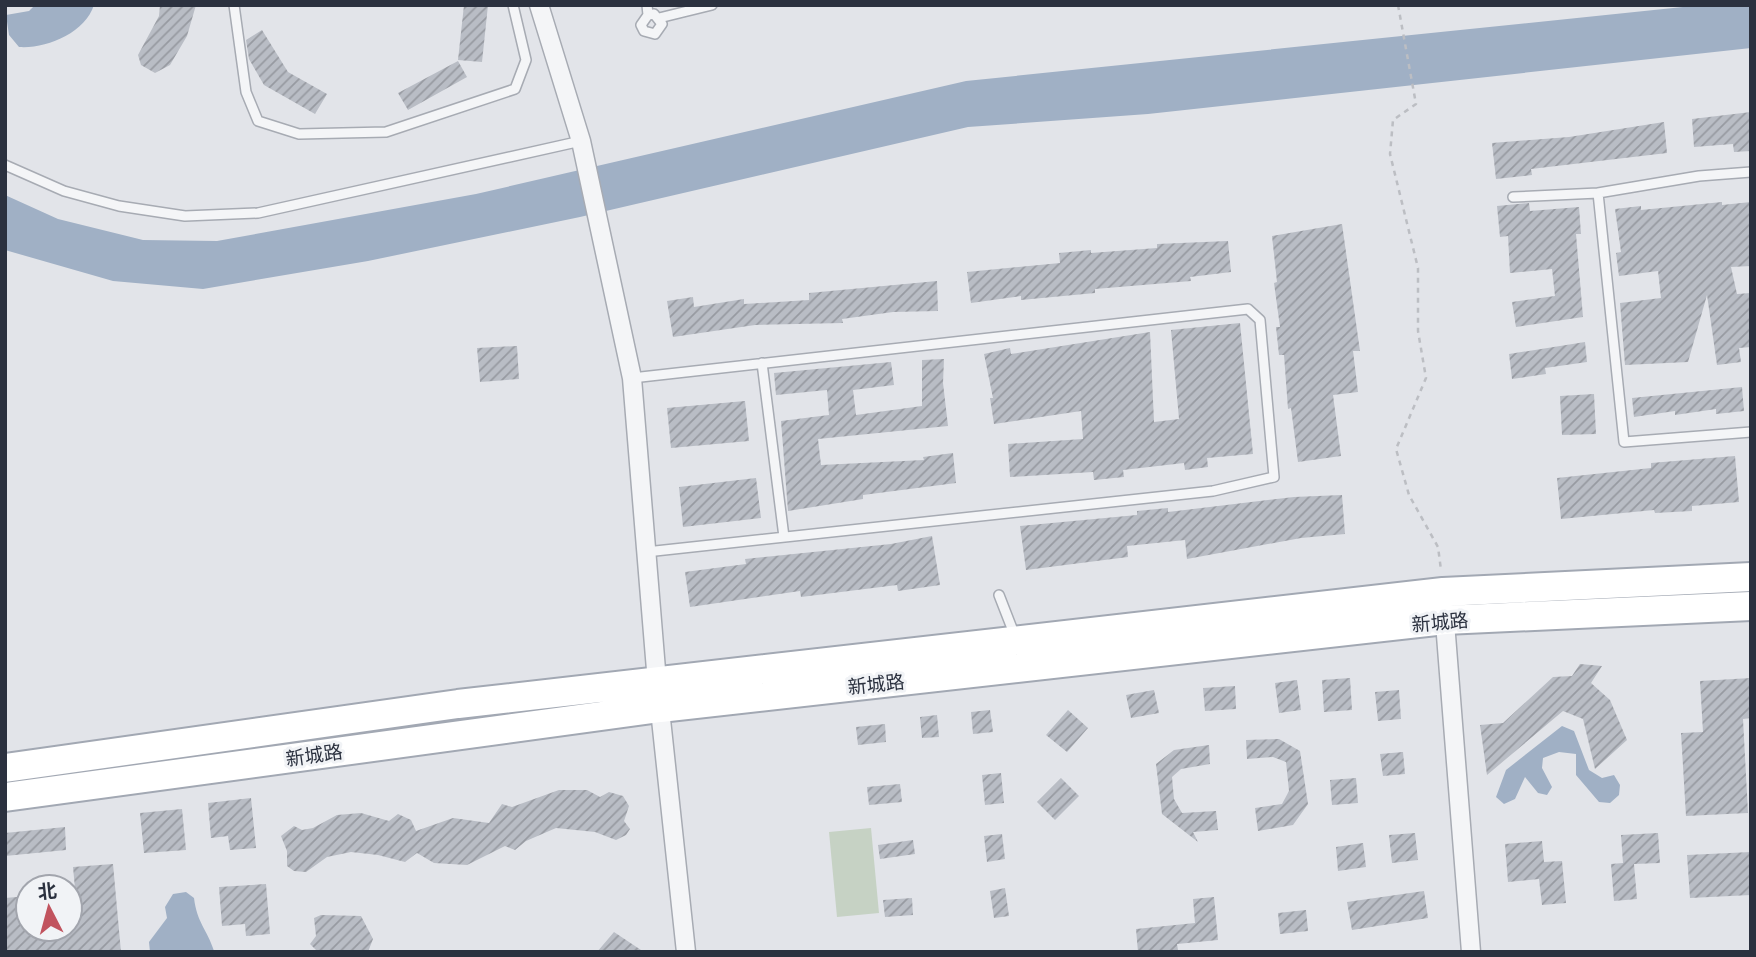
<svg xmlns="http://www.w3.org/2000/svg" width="1756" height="957" font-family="Rubik,'Noto Sans SC',sans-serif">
  <defs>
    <pattern id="building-hatch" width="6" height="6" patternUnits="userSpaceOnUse" patternTransform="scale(1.75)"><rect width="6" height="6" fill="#b9bdc5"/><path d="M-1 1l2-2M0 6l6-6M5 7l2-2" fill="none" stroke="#979aa1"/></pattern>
  </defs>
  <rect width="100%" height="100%" fill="#e2e4e9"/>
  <path fill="#c6d2c4" d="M 871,828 L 879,913 L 837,917 L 829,832 Z"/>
  <path fill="#a0b0c5" d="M 35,5 L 94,5 C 85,33 46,49 19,47 L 9,35 L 6,15 L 29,11 Z
    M 1702,5 L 1751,5 L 1751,48 L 1148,114 L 968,127 L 580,217 L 368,261 L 203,289 L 113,281 L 5,250 L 5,195 L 58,219 L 143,240 L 217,241 L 476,194 L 966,81 Z
    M 1562,726 L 1574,731 L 1589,770 L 1602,778 L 1614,775 L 1620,785 L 1619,795 L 1610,803 L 1599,802 L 1576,775 L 1576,754 L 1559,752 L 1543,758 L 1542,768 L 1552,787 L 1547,795 L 1538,793 L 1525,777 L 1515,799 L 1504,804 L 1496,797 L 1506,770 Z
    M 186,892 L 194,898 C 197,923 207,929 214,951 L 150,952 L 149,942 L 167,918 L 165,907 L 173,894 Z"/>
  <path fill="url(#building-hatch)" d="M 160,5 L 196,5 L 187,36 L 170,65 L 155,73 L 141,65 L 138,55 L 159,16 Z
    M 464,5 L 488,5 L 482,62 L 458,60 Z
    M 262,30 L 288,72 L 327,94 L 315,114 L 264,85 L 249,59 L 246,40 Z
    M 458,61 L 467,77 L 408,110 L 398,93 Z
    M 1751,112 L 1751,151 L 1734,152 L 1733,144 L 1694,147 L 1692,119 Z
    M 1664,122 L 1667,153 L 1531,169 L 1532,175 L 1496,179 L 1492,143 L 1569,137 Z
    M 1722,202 L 1722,205 L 1751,202 L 1751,266 L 1731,267 L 1737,294 L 1751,293 L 1751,347 L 1739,348 L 1741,362 L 1717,365 L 1707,295 L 1688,362 L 1625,365 L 1620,303 L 1661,298 L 1658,271 L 1619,276 L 1616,253 L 1621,252 L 1615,209 L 1641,206 L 1641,210 Z
    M 1529,203 L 1530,211 L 1579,207 L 1581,234 L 1576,234 L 1583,317 L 1516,327 L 1512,302 L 1555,296 L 1552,269 L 1510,273 L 1508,236 L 1500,237 L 1497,206 Z
    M 1342,224 L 1360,351 L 1353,351 L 1358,392 L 1333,395 L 1341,456 L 1298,462 L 1291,408 L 1288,409 L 1284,355 L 1279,355 L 1276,327 L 1280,327 L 1274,283 L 1277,282 L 1272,236 Z
    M 1228,241 L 1231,272 L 1190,277 L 1191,281 L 1095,289 L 1095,293 L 1021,300 L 1021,296 L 971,303 L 967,272 L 1060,263 L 1059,253 L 1091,250 L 1091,253 L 1157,248 L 1157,244 Z
    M 937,281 L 938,311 L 893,312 L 842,319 L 843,323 L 755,325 L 673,337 L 667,301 L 693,297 L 694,307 L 744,299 L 744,304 L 809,300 L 809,293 Z
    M 1240,323 L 1253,454 L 1207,458 L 1208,467 L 1185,470 L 1184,463 L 1123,470 L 1124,477 L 1094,480 L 1093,472 L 1010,477 L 1008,444 L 1083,439 L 1081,411 L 994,424 L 990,398 L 993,398 L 984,354 L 1010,348 L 1011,354 L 1150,332 L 1154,422 L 1179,419 L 1171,330 Z
    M 1585,342 L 1587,362 L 1545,368 L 1546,374 L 1512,379 L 1509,354 Z
    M 517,346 L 519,379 L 480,382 L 477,348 Z
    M 944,359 L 943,383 L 948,426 L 818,439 L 821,465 L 924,460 L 923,457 L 953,453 L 956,483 L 863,495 L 863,499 L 788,511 L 781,421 L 829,415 L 827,390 L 776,395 L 774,373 L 891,362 L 894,385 L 853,390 L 856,415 L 922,406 L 922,360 Z
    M 1742,387 L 1744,411 L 1716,414 L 1716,409 L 1675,415 L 1675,411 L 1634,417 L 1632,398 Z
    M 1594,394 L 1596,434 L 1562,435 L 1560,396 Z
    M 745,401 L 749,441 L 671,448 L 667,408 Z
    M 1735,456 L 1739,502 L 1692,506 L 1692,511 L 1655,513 L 1654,510 L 1561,519 L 1557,478 L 1651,468 L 1651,463 Z
    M 756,478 L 761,518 L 683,527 L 679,487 Z
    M 1342,495 L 1345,534 L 1301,538 L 1187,559 L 1185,540 L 1127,546 L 1128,557 L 1026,570 L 1020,526 L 1137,515 L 1137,511 L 1168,508 L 1168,512 L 1294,497 Z
    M 932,536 L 940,585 L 898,591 L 897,585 L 801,597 L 800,591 L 690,607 L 685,572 L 746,564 L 745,559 L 891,544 Z
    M 1580,664 L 1602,666 L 1591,683 L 1610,700 L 1627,740 L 1595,769 L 1583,719 L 1563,711 L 1487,775 L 1480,725 L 1503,723 L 1553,677 L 1572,676 Z
    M 1350,678 L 1352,710 L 1324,712 L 1322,680 Z
    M 1751,678 L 1751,718 L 1743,719 L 1748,813 L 1686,816 L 1681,733 L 1703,732 L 1700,681 Z
    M 1297,680 L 1301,710 L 1279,713 L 1275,683 Z
    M 1235,686 L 1236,709 L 1205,711 L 1203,688 Z
    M 1154,690 L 1159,713 L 1131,718 L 1126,695 Z
    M 1399,690 L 1401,719 L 1378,721 L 1375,692 Z
    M 990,710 L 993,732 L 973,734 L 971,712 Z
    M 1068,710 L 1088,728 L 1067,752 L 1046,735 Z
    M 937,715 L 939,737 L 922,738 L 920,717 Z
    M 885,724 L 886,742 L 858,745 L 856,727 Z
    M 1279,739 L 1300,751 L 1308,804 L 1293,825 L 1258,831 L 1255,808 L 1282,804 L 1289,791 L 1286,762 L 1273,757 L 1247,759 L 1246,740 Z
    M 1209,745 L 1210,764 L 1181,769 L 1172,777 L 1174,799 L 1182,813 L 1216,811 L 1218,830 L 1193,832 L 1198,842 L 1162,814 L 1156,764 L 1174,750 Z
    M 1403,752 L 1405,774 L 1383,776 L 1380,754 Z
    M 1001,773 L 1004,803 L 985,805 L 982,775 Z
    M 1061,778 L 1079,796 L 1055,820 L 1037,802 Z
    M 1356,778 L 1358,803 L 1332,805 L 1330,780 Z
    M 900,784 L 902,802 L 869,805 L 867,787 Z
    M 559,790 L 587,790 L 600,797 L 609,792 L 623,796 L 629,806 L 624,821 L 630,829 L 626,835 L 616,840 L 595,832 L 556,828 L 526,841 L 515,850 L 505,846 L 467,865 L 434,863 L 417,853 L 405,862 L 378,855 L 351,852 L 327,857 L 306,872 L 294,871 L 287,866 L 287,851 L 281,836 L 294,826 L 302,830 L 313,828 L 337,815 L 361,813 L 389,821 L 398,814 L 411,820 L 416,831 L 453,818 L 489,823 L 502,804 L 512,807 Z
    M 251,798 L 256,848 L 230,850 L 228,836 L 211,838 L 208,803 Z
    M 182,809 L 186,850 L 144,853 L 140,813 Z
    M 65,827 L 66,850 L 5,856 L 5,833 Z
    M 1415,833 L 1418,860 L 1392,863 L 1389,835 Z
    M 1658,833 L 1660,863 L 1634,864 L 1637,899 L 1614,901 L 1611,864 L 1623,863 L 1621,835 Z
    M 1002,834 L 1005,859 L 987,862 L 984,836 Z
    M 913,840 L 915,854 L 880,859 L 878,845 Z
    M 1542,841 L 1544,862 L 1562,861 L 1566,903 L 1542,905 L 1539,879 L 1508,882 L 1505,844 Z
    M 1363,843 L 1366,867 L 1338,871 L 1336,847 Z
    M 1751,852 L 1751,895 L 1690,898 L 1687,855 Z
    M 113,864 L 121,952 L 5,952 L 5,898 L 28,896 L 28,929 L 70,929 L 70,911 L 77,910 L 73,867 Z
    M 266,884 L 270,934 L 246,936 L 245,924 L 222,926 L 219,887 Z
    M 1005,888 L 1009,916 L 994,918 L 990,891 Z
    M 1424,891 L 1428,918 L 1352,930 L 1347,902 Z
    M 1214,897 L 1218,940 L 1177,944 L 1178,950 L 1138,952 L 1136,929 L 1195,923 L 1193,899 Z
    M 912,898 L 913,915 L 885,917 L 883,900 Z
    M 1306,910 L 1308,931 L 1280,934 L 1278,913 Z
    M 321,915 L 361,916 L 373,939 L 368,952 L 318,952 L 310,944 L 316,936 L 314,918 Z
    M 614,932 L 644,952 L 597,952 Z"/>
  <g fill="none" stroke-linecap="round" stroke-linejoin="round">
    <g stroke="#a7abb3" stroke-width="12">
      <path id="service" d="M 234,5 L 246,92 L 258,121 L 299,134 L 386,132 L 515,89 L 526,60 L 513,5
        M 647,5 L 648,15 L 641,25 L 644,31 L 655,34 L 662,24 L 654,14 L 648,15
        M 659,18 L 712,5
        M 5,165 L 64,191 L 119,206 L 185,216 L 258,213 L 581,141
        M 1751,172 L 1699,176 L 1598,193 L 1624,442 L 1751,432
        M 1513,197 L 1598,193
        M 762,363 L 784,537
        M 632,378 L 1248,309 L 1260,320 L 1274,477 L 1213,491 L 646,552
        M 999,595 L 1015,636"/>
    </g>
    <g stroke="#a7abb3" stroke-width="21">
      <path id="minor" d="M 539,5 L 581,141 L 632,378 L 657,682 L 686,952
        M 1444,610 L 1471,952"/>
    </g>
    <g stroke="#a2a8b3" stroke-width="32">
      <path id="primary" d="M 5,768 L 458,704 L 1443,592 L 1751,577
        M 5,797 L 660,708 L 1445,620 L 1751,606"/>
    </g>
    <path stroke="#bcbec3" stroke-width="2.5" stroke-dasharray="5 5" stroke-linecap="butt" d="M 1398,5 L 1416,104 L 1393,120 L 1390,154 L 1418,268 L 1418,331 L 1426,378 L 1396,449 L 1409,495 L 1438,547 L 1441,570"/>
    <use href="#service" stroke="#f4f5f7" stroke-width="9"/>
    <use href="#minor" stroke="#f4f5f7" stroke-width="18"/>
    <use href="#primary" stroke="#fff" stroke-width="28"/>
  </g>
  <g text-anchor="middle" stroke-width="6" stroke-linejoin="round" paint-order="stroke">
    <g font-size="19" fill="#2b313f" stroke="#f1f3f6">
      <text transform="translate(1440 622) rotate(-5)" y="7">新城路</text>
      <text transform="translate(876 684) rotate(-6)" y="7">新城路</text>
      <text transform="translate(314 755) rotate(-8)" y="7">新城路</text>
    </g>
  </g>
  <rect width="1756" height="957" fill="none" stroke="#2b313f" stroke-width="14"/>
  <g transform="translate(49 908) rotate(354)"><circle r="33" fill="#f1f3f6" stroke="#a2a5ad" stroke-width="2"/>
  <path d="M0-5L12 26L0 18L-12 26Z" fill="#c1535e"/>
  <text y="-10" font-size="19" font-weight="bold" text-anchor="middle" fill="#2b313f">北</text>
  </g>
</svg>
